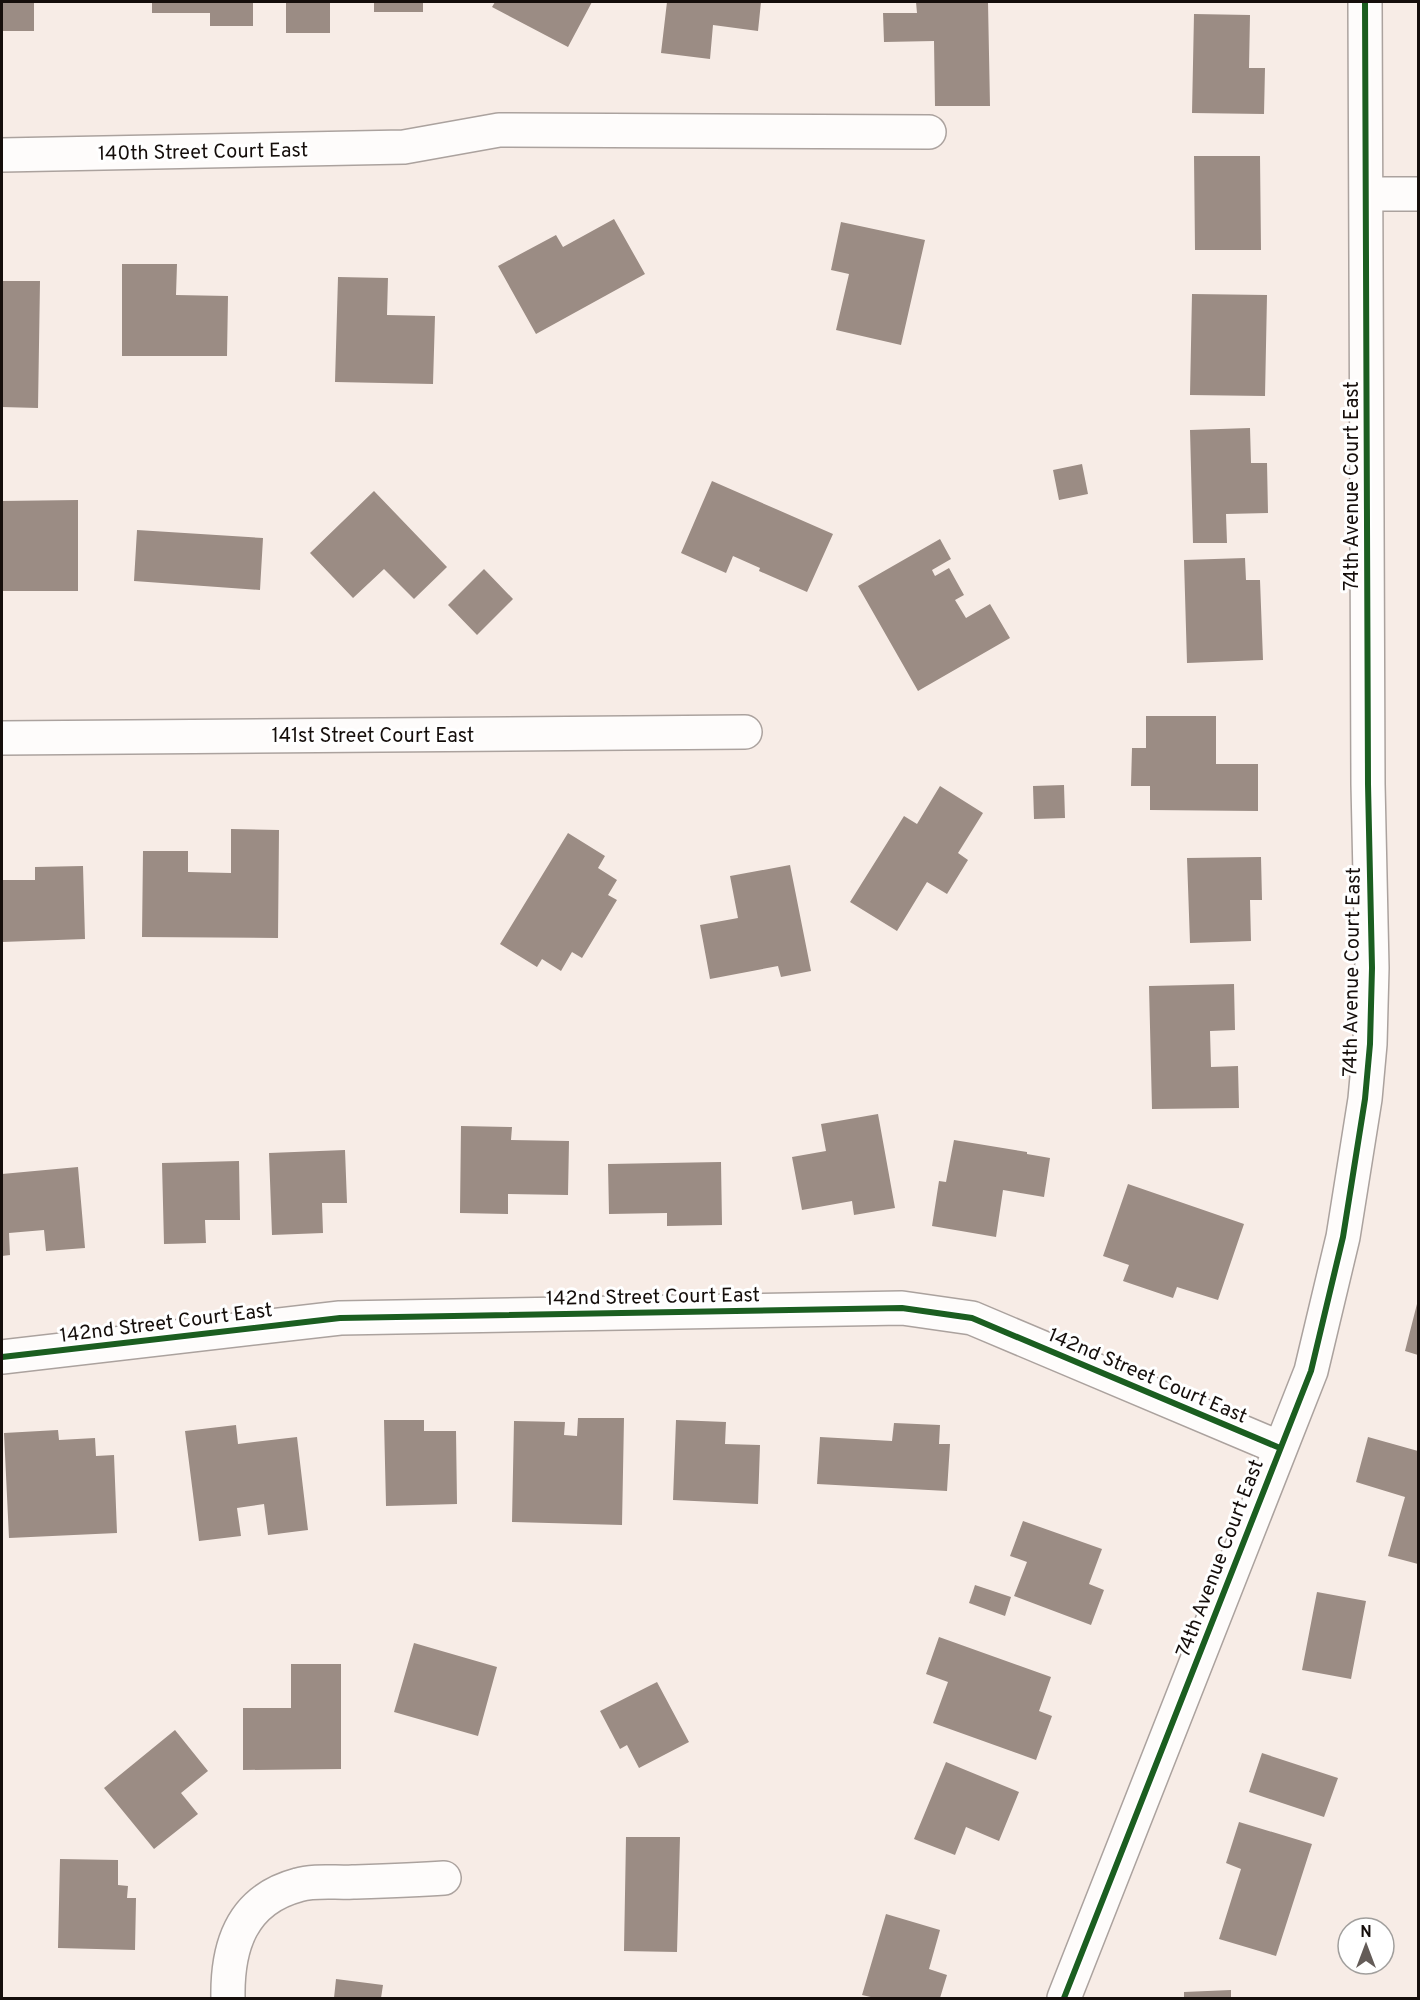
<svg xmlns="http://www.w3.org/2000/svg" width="1420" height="2000" font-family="Overpass,sans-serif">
  <rect width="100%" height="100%" fill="#f7ece6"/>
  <path fill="#9b8c84" d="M 2,2 L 34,2 L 34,31 L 2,31 Z
    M 152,2 L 253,2 L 253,26 L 210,26 L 210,13 L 152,13 Z
    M 286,2 L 330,2 L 330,33 L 286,33 Z
    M 374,2 L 423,2 L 423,12 L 374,12 Z
    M 495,2 L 592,2 L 568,47 L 492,7 Z
    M 667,2 L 761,2 L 758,31 L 713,25 L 710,59 L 661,53 Z
    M 916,2 L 988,2 L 990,106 L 935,106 L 934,41 L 884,42 L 883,13 L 917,13 Z
    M 1194,14 L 1250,15 L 1249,68 L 1265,68 L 1264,114 L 1192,113 Z
    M 1194,156 L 1260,156 L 1261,250 L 1195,250 Z
    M 614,219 L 645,274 L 536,334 L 498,266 L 556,235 L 563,247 Z
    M 841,222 L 925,240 L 901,345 L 836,330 L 849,274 L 831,270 Z
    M 122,264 L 177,264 L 176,295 L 228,296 L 227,356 L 122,356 Z
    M 338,277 L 388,278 L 387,315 L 435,316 L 433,384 L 335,382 Z
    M 2,281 L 40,281 L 38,408 L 2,407 Z
    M 1192,294 L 1267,295 L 1265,396 L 1190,395 Z
    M 1250,428 L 1251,463 L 1267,463 L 1268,513 L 1226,514 L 1227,543 L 1193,543 L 1190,430 Z
    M 1082,464 L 1088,494 L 1059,500 L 1053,470 Z
    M 712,481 L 833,534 L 807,592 L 759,571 L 760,568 L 733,556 L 726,573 L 681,553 Z
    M 374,491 L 447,567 L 414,599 L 384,569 L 353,598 L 310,553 Z
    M 78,500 L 78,591 L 2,591 L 2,501 Z
    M 137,530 L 263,538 L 260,590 L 134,581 Z
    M 940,539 L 951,559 L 932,570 L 935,576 L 949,568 L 964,595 L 955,600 L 966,618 L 990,604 L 1010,638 L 918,691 L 858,586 Z
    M 1245,558 L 1246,580 L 1260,580 L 1263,660 L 1187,663 L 1184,560 Z
    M 484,569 L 513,599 L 477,635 L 448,605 Z
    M 1146,716 L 1216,716 L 1216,764 L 1258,764 L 1258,811 L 1150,810 L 1150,786 L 1131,786 L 1132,748 L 1146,748 Z
    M 1064,785 L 1065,818 L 1034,819 L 1033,786 Z
    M 940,786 L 983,813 L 958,853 L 968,860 L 947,894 L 927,882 L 897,931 L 850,902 L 904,816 L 917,824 Z
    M 231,829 L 279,830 L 278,938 L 142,937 L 143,851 L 188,851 L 188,872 L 231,873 Z
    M 568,833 L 605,856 L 598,868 L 617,880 L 608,895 L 617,900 L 582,958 L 572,952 L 561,971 L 542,959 L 537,967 L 500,944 Z
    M 1261,857 L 1262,900 L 1250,900 L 1251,941 L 1190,943 L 1187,858 Z
    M 790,865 L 811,971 L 781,977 L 778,966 L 710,979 L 700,925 L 738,918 L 730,876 Z
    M 83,866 L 85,939 L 2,942 L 2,880 L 35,880 L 35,867 Z
    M 1234,984 L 1235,1030 L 1210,1031 L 1211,1067 L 1238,1066 L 1239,1108 L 1152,1109 L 1149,986 Z
    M 878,1114 L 895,1208 L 854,1215 L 852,1201 L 802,1210 L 792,1157 L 826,1151 L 821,1124 Z
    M 461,1126 L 512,1127 L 511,1140 L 569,1141 L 568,1195 L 508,1194 L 508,1214 L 460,1213 Z
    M 954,1140 L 1027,1152 L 1027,1154 L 1050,1158 L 1044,1197 L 1003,1190 L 996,1237 L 932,1226 L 939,1181 L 946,1182 Z
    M 345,1150 L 347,1203 L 322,1203 L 323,1233 L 272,1235 L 269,1153 Z
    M 239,1161 L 240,1220 L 205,1220 L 206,1243 L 164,1244 L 162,1163 Z
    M 721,1162 L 722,1225 L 667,1226 L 667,1213 L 609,1214 L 608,1164 Z
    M 78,1167 L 85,1248 L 46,1251 L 44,1230 L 9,1233 L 10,1255 L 2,1256 L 2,1174 Z
    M 1128,1184 L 1244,1224 L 1218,1300 L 1177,1287 L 1173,1298 L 1123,1281 L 1129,1265 L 1103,1256 Z
    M 1418,1300 L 1418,1355 L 1405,1351 Z
    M 578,1418 L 624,1418 L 622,1525 L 512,1522 L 514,1421 L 565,1422 L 564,1435 L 577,1436 Z
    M 384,1420 L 424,1420 L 424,1431 L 456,1431 L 457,1504 L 386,1506 Z
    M 676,1420 L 726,1422 L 725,1444 L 760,1445 L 758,1504 L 673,1500 Z
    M 894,1423 L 940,1425 L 939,1444 L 950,1444 L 947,1491 L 817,1484 L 820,1437 L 892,1441 Z
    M 236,1425 L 238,1444 L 297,1437 L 308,1530 L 268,1535 L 264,1504 L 237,1508 L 241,1536 L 199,1541 L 185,1431 Z
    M 58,1430 L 59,1440 L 95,1438 L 96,1456 L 114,1455 L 117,1533 L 9,1538 L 4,1433 Z
    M 1368,1437 L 1418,1451 L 1418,1564 L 1388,1556 L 1405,1497 L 1356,1482 Z
    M 1023,1521 L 1102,1549 L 1089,1584 L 1104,1590 L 1091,1625 L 1014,1596 L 1027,1562 L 1010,1556 Z
    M 975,1585 L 1011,1597 L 1005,1616 L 969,1603 Z
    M 1317,1592 L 1366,1601 L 1351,1679 L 1302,1670 Z
    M 939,1637 L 1051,1677 L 1039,1711 L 1052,1716 L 1036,1760 L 933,1723 L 948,1682 L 926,1674 Z
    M 414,1643 L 497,1667 L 478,1736 L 394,1712 Z
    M 291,1664 L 341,1664 L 341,1769 L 243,1770 L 243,1708 L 291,1708 Z
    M 657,1682 L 689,1742 L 639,1768 L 627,1745 L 620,1749 L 600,1711 Z
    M 175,1730 L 208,1771 L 181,1793 L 198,1814 L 154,1849 L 104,1788 Z
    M 1262,1753 L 1338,1778 L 1324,1817 L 1249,1792 Z
    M 946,1762 L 1019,1792 L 999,1841 L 966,1827 L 955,1855 L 914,1839 Z
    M 1239,1822 L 1312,1844 L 1276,1956 L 1219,1939 L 1241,1869 L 1226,1863 Z
    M 626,1837 L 680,1837 L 677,1952 L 624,1951 Z
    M 60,1859 L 118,1860 L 118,1885 L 128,1886 L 127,1898 L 136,1898 L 135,1950 L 58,1948 Z
    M 886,1914 L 940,1930 L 929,1969 L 947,1975 L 940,1998 L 875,1998 L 862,1995 Z
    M 336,1979 L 383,1985 L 381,1998 L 334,1998 Z
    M 1231,1990 L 1231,1998 L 1184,1998 L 1184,1992 Z"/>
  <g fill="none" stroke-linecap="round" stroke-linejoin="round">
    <g stroke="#aba29e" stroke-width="36">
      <path id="minor" d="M 2,155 L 404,147 L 499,130 L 929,132
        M 1367,194 L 1418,194
        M 2,738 L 745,732
        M 2,1357 L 340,1318 L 902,1308 L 972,1318 L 1280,1448
        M 228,1998 C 227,1946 242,1900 298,1885 C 314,1880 336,1883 353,1882 C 383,1881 414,1880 444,1878
        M 1064,1998 L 1311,1371 L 1343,1237 L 1365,1099 L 1370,1044 L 1372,968 L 1368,784 L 1365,2"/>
    </g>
    <use href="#minor" stroke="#fefcfb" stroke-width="33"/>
    <g stroke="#fff" stroke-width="10">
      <path id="cycleway" d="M 2,1357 L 340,1318 L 902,1308 L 972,1318 L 1280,1448
        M 1064,1998 L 1311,1371 L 1343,1237 L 1365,1099 L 1370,1044 L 1372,968 L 1368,784 L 1365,2"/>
    </g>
    <use href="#cycleway" stroke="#1b5e20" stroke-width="6"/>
  </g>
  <g text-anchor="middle" stroke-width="6" stroke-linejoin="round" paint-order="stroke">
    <g font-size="20" fill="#150e0b" stroke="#fff">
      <text transform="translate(203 151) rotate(-1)" y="7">140th Street Court East</text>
      <text transform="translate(1351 486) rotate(-90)" y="7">74th Avenue Court East</text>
      <text x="373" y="742">141st Street Court East</text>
      <text transform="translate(1351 972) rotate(-89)" y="7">74th Avenue Court East</text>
      <text transform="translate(653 1296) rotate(-1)" y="7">142nd Street Court East</text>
      <text transform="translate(166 1322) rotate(-7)" y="7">142nd Street Court East</text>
      <text transform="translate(1148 1375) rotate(23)" y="7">142nd Street Court East</text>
      <text transform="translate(1219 1558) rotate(-69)" y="7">74th Avenue Court East</text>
    </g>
  </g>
  <rect width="1420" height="2000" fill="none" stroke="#150e0b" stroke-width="6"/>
  <g transform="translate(1366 1946)"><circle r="28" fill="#ffffff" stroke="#a19f9d" stroke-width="1.5"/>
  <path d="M0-4.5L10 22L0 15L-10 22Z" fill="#645c58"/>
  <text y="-9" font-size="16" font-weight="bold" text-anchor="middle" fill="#150e0b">N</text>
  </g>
</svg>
